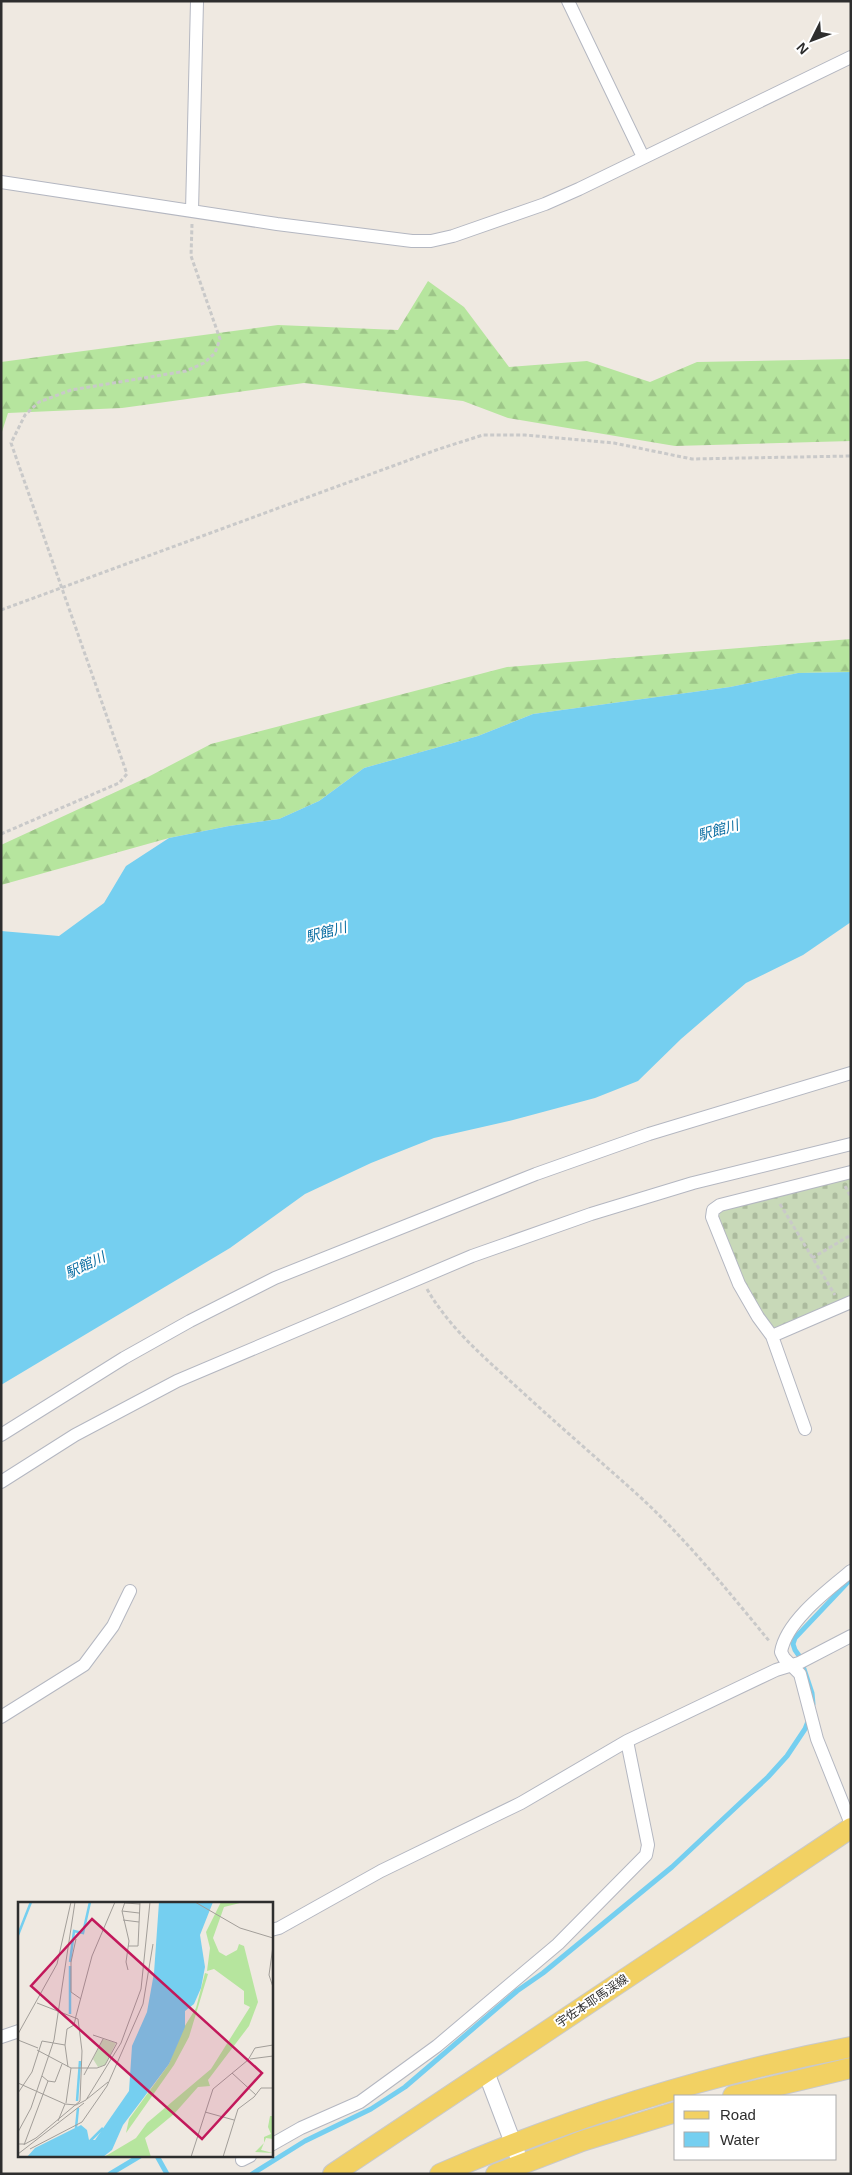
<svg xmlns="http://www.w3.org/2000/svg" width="852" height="2175" font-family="Helvetica,'Noto Sans JP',sans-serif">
  <defs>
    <pattern id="forest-firs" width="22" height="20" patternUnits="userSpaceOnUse" patternTransform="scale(1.25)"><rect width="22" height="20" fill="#b6e59e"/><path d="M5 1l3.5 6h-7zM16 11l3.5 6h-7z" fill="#9dc588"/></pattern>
    <pattern id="cemetery-stones" width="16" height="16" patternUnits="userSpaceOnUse" patternTransform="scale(1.25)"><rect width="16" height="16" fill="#c8d9b8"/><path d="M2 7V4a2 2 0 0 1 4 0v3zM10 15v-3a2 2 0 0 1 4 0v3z" fill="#acbb9e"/></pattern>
  </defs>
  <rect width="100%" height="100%" fill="#efe9e1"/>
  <path fill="url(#forest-firs)" d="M 428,281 L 464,307 L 509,367 L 587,361 L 650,382 L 697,362 L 851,359 L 851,441 L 675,446 L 508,418 L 463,401 L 304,383 L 122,408 L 8,413 L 1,435 L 1,362 L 278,325 L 398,330 Z
    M 851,639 L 851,672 L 798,673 L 730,687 L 533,714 L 478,736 L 364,768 L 319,801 L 279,819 L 229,826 L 169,838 L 1,885 L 1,845 L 148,777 L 211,744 L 507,667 Z"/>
  <path fill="url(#cemetery-stones)" d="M 851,1176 L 851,1306 L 778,1329 L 768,1325 L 743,1282 L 718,1223 L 720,1211 Z"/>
  <path fill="#75cff0" d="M 851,672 L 851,922 L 803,955 L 746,983 L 681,1039 L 638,1081 L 595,1098 L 513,1120 L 434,1138 L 371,1163 L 305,1194 L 230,1248 L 1,1385 L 1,931 L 59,936 L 104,903 L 126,866 L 169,838 L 229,826 L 279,819 L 319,801 L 364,768 L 478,736 L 533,714 L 730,687 L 798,673 Z"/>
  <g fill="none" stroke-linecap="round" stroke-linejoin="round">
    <path stroke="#75cff0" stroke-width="5" d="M 813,1704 L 812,1693 L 800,1657 L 795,1650 L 793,1644 L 795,1638 L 851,1579
      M 157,2156 L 167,2174
      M 110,2174 L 140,2156
      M 252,2174 L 305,2141 L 371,2109 L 405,2087 L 517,1991 L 543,1973 L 672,1867 L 768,1777 L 787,1756 L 805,1729 L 809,1719"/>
    <g stroke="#b4b7c1" stroke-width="14">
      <path id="minor" d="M 568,1 L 643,157
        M 1,182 L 277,224 L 412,241 L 431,241 L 453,236 L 545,204 L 579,189 L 851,57
        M 192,211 L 197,1
        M 772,1336 L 851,1302
        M 805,1429 L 772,1336 L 758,1317 L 739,1284 L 712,1217 L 713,1210 L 720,1205 L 851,1172
        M 1,1435 L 124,1358 L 190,1321 L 275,1278 L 536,1174 L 649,1134 L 851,1073
        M 1,1482 L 75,1435 L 177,1381 L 472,1256 L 591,1214 L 693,1183 L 851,1144
        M 851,1571 C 828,1590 786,1621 781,1652 L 784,1658 L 800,1674 L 817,1739 L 851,1824
        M 1,1717 L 84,1665 L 113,1626 L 130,1591
        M 271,1930 L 279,1928 L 381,1871 L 521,1803 L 627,1741 L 776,1670 L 799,1663 L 851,1636
        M 1,2037 L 19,2031
        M 271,2145 L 301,2128 L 360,2102 L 437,2046 L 558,1944 L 646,1855 L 648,1845 L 627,1741
        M 242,2160 L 250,2156"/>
    </g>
    <g stroke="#b4b7c1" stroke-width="18">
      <path id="tertiary" d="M 486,2072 L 521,2164"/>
    </g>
    <g stroke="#c9c9c9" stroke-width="22">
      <path id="primary" d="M 733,2096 L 851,2068
        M 333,2174 L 851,1828
        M 440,2174 C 571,2117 710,2074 851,2047
        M 496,2174 L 582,2141 L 676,2112"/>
    </g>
    <path stroke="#c9c9c9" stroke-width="3" stroke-dasharray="4 2.5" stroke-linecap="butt" d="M 1,610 L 439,449 L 483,435 L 525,435 L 614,443 L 692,459 L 851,456
      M 1,834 L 119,783 L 127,774 L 11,443 L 25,415 L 39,402 L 71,390 L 186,371 L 204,363 L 215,353 L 220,339 L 191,256 L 192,224
      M 845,1186 L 851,1197
      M 780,1204 L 835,1295
      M 812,1258 L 851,1235
      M 427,1289 C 450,1329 485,1358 519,1389 C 558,1425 599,1460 638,1495 C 686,1539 729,1592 770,1642"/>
    <use href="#minor" stroke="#fff" stroke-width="12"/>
    <use href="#tertiary" stroke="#fff" stroke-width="16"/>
    <use href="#primary" stroke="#f2d163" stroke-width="20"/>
  </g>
  <g text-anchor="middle" stroke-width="4" stroke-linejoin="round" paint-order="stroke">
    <g font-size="12" fill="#2e2e2e" stroke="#fff">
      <text transform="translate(592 2001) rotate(-34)" y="4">宇佐本耶馬渓線</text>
    </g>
    <g font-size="14" font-style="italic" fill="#0d6fa3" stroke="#fff">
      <text transform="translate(718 830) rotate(-16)" y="5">駅館川</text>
      <text transform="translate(326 932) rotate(-15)" y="5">駅館川</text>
      <text transform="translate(85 1265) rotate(-25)" y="5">駅館川</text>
    </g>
  </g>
  <g transform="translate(18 1902)">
    <rect width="255" height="255" fill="#efe9e1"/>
    <path d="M 203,0 L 226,0 L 206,5 L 195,36 L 201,50 L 208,54 L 219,48 L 221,42 L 226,44 L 240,100 L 231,124 L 190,178 L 192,184 L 180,185 L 156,212 L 127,236 L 133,255 L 86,255 L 118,236 L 129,221 L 193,167 L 232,105 L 226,102 L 226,89 L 196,67 L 189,69 L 192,46 L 188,30 ZM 187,71 L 190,72 L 171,135 L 156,163 L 108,231 L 111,217 L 151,162 L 160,135 L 178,106 ZM 252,214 L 255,214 L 255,237 L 248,236 L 243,248 L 255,251 L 237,250 L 246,241 L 246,235 L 253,232 L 250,225 Z" fill="#b6e59e"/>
    <path d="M 85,137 L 98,141 L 87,163 L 80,165 L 75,157 Z" fill="#c8d9b8"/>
    <path d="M 141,0 L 195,0 L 182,33 L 187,65 L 183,86 L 176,102 L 167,109 L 167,125 L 151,162 L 105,223 L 94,248 L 85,255 L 9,255 L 17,246 L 63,223 L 69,228 L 71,238 L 77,238 L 111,189 L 114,144 L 129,110 L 136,71 Z" fill="#75cff0"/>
    <path fill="none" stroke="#75cff0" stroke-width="2.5" d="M 0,33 L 13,0M 52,60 L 56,29 L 65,31 L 72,0M 52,64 L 52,112M 59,199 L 62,159M 58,226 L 60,206M 70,241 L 85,226"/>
    <path fill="none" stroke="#a29e99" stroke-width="1" d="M 107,0 L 104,9 L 111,39 L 108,60 L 110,68M 177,0 L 222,26 L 255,36M 107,1 L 122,2M 104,9 L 121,11M 105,18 L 121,20M 58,37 L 53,60 L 53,90 L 63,97M 110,44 L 120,44 L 122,0M 255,44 L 251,73 L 255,85M 0,132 L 39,62 L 53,0M 0,138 L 20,146M 47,143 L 49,127 L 56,123 L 58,114 L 74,54 L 97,0M 19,148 L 53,166 L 79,166 L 87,163 L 99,141 L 75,133M 232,157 L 255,154M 214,171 L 238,193M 66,173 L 85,137M 30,179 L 37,180 L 44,162M 0,181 L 47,202 L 58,203 L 68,198 L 103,141 L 123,87 L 132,0M 0,191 L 14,170 L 24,139 L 47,143 L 50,165M 69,197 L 90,180M 48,201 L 53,166M 187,210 L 216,218M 40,219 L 47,202M 0,230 L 13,206 L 36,138 L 57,0M 0,242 L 7,242 L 18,236 L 62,199 L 64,149 L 60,117 L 19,101M 6,243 L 30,179 L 24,174M 12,247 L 64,220 L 89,184 L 125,102 L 135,42M 0,252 L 66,201M 173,255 L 195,187 L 230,158 L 237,146 L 255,143M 205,255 L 220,207 L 236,195 L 243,186 L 255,186"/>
    <path fill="#c2185b" fill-opacity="0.15" stroke="#c2185b" stroke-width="2.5" d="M 74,17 L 244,171 L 184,237 L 13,84 Z"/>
    <rect width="255" height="255" fill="none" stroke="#2e2e2e" stroke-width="2.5"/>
  </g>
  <rect width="852" height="2175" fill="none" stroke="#2e2e2e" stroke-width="5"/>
  <rect x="674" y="2095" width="162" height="65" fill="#ffffff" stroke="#ababab"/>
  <rect x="684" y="2111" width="25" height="8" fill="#f2d163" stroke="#ababab"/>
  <text x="720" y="2120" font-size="15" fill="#2e2e2e">Road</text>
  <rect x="684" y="2132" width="25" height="15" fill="#75cff0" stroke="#ababab"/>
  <text x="720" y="2145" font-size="15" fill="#2e2e2e">Water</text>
  <g transform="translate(812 40) rotate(228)" stroke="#ffffff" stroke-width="4" paint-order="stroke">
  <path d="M0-4L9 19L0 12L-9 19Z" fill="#2e2e2e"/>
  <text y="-8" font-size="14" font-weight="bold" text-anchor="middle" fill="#2e2e2e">N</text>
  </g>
</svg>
